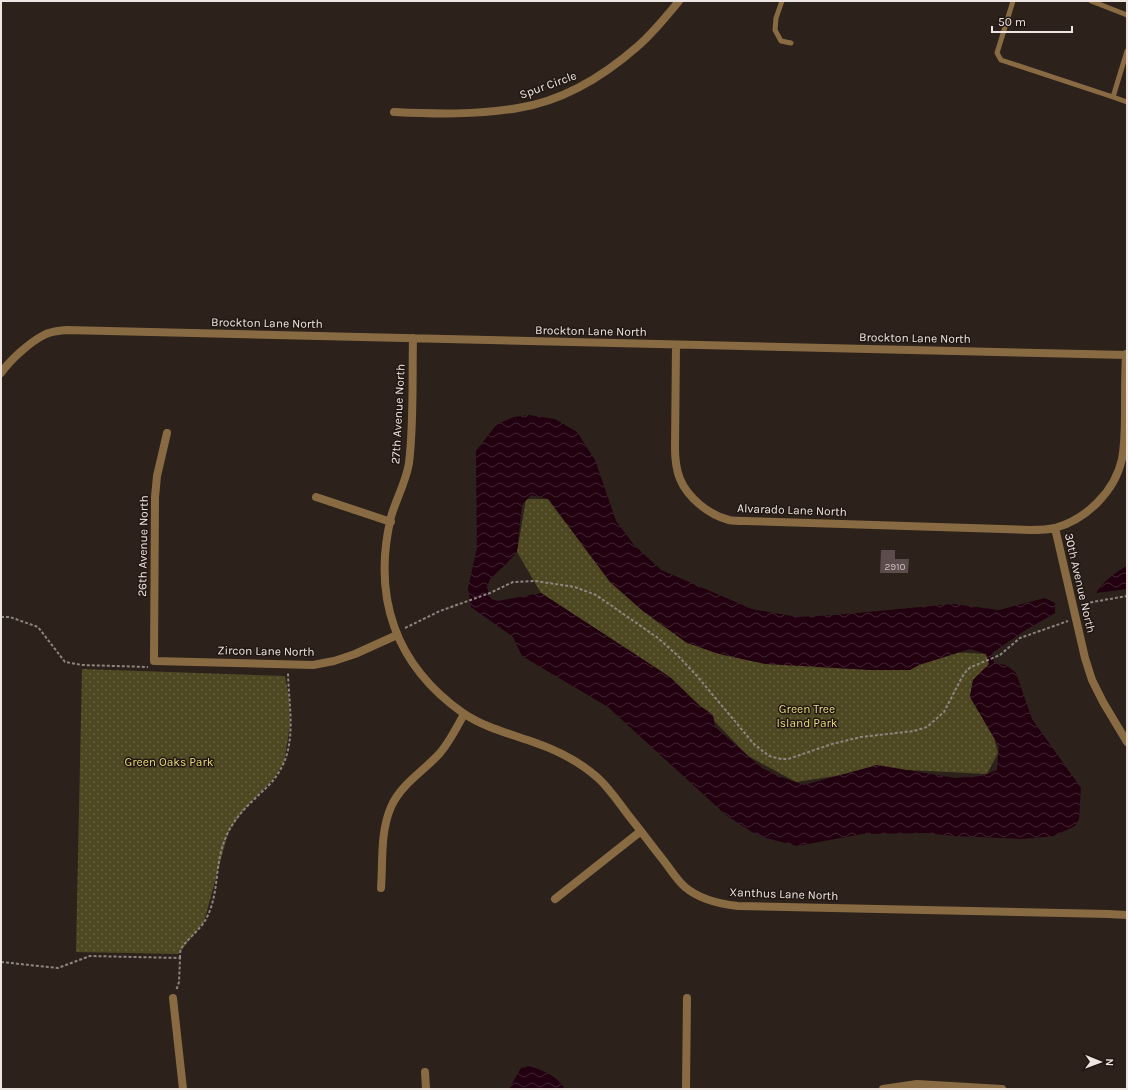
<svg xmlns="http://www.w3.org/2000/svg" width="1128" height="1090" font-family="Karla,sans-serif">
  <defs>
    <pattern id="grass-dots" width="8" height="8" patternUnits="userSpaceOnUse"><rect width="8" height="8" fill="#4e4822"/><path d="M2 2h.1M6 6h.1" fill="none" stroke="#686242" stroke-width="1.8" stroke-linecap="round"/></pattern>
    <pattern id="water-waves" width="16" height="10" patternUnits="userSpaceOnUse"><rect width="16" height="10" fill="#22000f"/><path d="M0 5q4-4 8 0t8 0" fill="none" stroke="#422532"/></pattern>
  </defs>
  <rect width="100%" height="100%" fill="#2c211b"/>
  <path fill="url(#grass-dots)" d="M 526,499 L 548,499 L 713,652 L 950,652 L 986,654 L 989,664 L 973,680 L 970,697 L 994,738 L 998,753 L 987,774 L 909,770 L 842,775 L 796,782 L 748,756 L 699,705 L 647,662 L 541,593 L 517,552 Z
    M 82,669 L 285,676 L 289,698 L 290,726 L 284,762 L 275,777 L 241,813 L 228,833 L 204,922 L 178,954 L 76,952 Z"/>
  <path fill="url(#water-waves)" fill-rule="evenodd" d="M 529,415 L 555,419 L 577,432 L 595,460 L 616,521 L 634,545 L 661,570 L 752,609 L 797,617 L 836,615 L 953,604 L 999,610 L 1045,598 L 1055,603 L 1055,613 L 1024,631 L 992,653 L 994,663 L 1006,665 L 1016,673 L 1032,719 L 1081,788 L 1079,819 L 1075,826 L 1054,836 L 1021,839 L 955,836 L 926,833 L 862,834 L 797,846 L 766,838 L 752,832 L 726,815 L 608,707 L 522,656 L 513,637 L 471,607 L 468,588 L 477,548 L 476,451 L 497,424 L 514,417 ZM 531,495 L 548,499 L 610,582 L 644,612 L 687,643 L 719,654 L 765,664 L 870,670 L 910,670 L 919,665 L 970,649 L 986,654 L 989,664 L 973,680 L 970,697 L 999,746 L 997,770 L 982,776 L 955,778 L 877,765 L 804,785 L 778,776 L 762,768 L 715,727 L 713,715 L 699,705 L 670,677 L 541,593 L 498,601 L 491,599 L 487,587 L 490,579 L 506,564 L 517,552 L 522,505 Z
    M 1127,566 L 1127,589 L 1096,593 C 1104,581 1114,573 1127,566 Z
    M 527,1066 C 542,1069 557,1076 565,1089 L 509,1089 L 521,1068 Z"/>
  <path fill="#5c4d4c" d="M 881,550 L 895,550 L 895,559 L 909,559 L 908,573 L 880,573 Z"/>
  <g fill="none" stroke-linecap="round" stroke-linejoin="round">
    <path stroke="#8e8580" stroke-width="2" stroke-dasharray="3 2" stroke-linecap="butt" d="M 1081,606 L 1087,603 L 1127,596
      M 1,617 L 10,617 L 38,627 L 65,662 L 82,665 L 148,667
      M 405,628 L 440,611 L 490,593 L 513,582 L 535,581 L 575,587 L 596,595 L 658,638 L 678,656 L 697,676 L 754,744 L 769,756 L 781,759 L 788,759 L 832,744 L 861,737 L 914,731 L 927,727 L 944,712 L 962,677 L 967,670 L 971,667 L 1000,655 L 1020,638 L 1068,621
      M 180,958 C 180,955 180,952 181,949 C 185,941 201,929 206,919 C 220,893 214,863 226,837 C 235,815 253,801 268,786 C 300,754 289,713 288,673
      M 1,962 L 58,968 L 90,956 L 180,958 L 179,982 L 176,991"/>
    <path stroke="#886b43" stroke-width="5" d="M 782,1 L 776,18 L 775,30 L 781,41 L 791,43
      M 1013,1 L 997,53 L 1001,60 L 1113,97
      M 1091,1 L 1127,15
      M 1127,51 L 1113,97 L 1127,102"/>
    <path stroke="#886b43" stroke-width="8" d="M 394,112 C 435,114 478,115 518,108 C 563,101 605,75 638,46 C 653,33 666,17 679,1
      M 413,338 C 412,380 414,422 409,463 C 406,482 396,499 391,517 C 372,597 395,665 463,713 C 485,728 511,734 536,743 C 559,751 580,762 598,778 C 610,789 619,803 629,816 C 641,831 652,846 664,861 C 671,870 677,880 685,887 C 700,900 720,904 738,906 L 1108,914 L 1127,915
      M 676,345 L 675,448 C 675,458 676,469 680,479 C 688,498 709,515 729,520 C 734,521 740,521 745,521 L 1030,530 C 1038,530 1047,530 1055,528 C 1087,519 1115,491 1122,459 C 1125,443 1125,428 1125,413 C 1125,393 1125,374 1126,354
      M 1,373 C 10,360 30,342 44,335 C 51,331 58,331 66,330 L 1127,355
      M 167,433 L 157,476 L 155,497 L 154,661 L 313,665 L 334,661 L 355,654 L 397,635
      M 316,497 L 391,522
      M 1055,528 L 1085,658 L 1092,680 L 1103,702 L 1127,742
      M 381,888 C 383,862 380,832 391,807 C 401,784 424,771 440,753 C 450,741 457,727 464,714
      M 555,899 L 641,831
      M 173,998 L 183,1089
      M 425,1072 L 426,1089
      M 686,1089 L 687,998
      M 883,1089 L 917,1084 L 1002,1089"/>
  </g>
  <g text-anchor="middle" stroke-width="3" stroke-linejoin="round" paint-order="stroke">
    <g font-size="10" fill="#cac0bc">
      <text x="895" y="570">2910</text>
    </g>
    <g font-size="12" fill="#eee6e2" stroke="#221712">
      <text transform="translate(548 85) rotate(-20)" y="4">Spur Circle</text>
      <text transform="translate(267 323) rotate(1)" y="4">Brockton Lane North</text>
      <text transform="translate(591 331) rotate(1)" y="4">Brockton Lane North</text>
      <text transform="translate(915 338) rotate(1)" y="4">Brockton Lane North</text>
      <text transform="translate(398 414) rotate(-87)" y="4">27th Avenue North</text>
      <text transform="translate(792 510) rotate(2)" y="4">Alvarado Lane North</text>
      <text transform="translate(143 546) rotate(-89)" y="4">26th Avenue North</text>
      <text transform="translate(1080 583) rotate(77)" y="4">30th Avenue North</text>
      <text transform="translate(266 651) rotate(1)" y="4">Zircon Lane North</text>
      <text transform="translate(784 894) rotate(2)" y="4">Xanthus Lane North</text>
    </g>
    <g font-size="12" fill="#e9dc7b" stroke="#221712">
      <text x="807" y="713">Green Tree<tspan x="807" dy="14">Island Park</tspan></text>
      <text x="169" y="766">Green Oaks Park</text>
    </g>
  </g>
  <rect width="1128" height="1090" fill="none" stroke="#eee6e2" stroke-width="4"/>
  <g transform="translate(1100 1062) rotate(91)" stroke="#221712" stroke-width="3" paint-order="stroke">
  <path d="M0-3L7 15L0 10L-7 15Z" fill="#eee6e2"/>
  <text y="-6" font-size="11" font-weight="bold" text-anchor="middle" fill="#eee6e2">N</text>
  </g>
  <path d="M992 26v6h80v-6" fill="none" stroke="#eee6e2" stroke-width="2"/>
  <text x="998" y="26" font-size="12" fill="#eee6e2" stroke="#221712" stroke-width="3" paint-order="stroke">50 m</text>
</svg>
